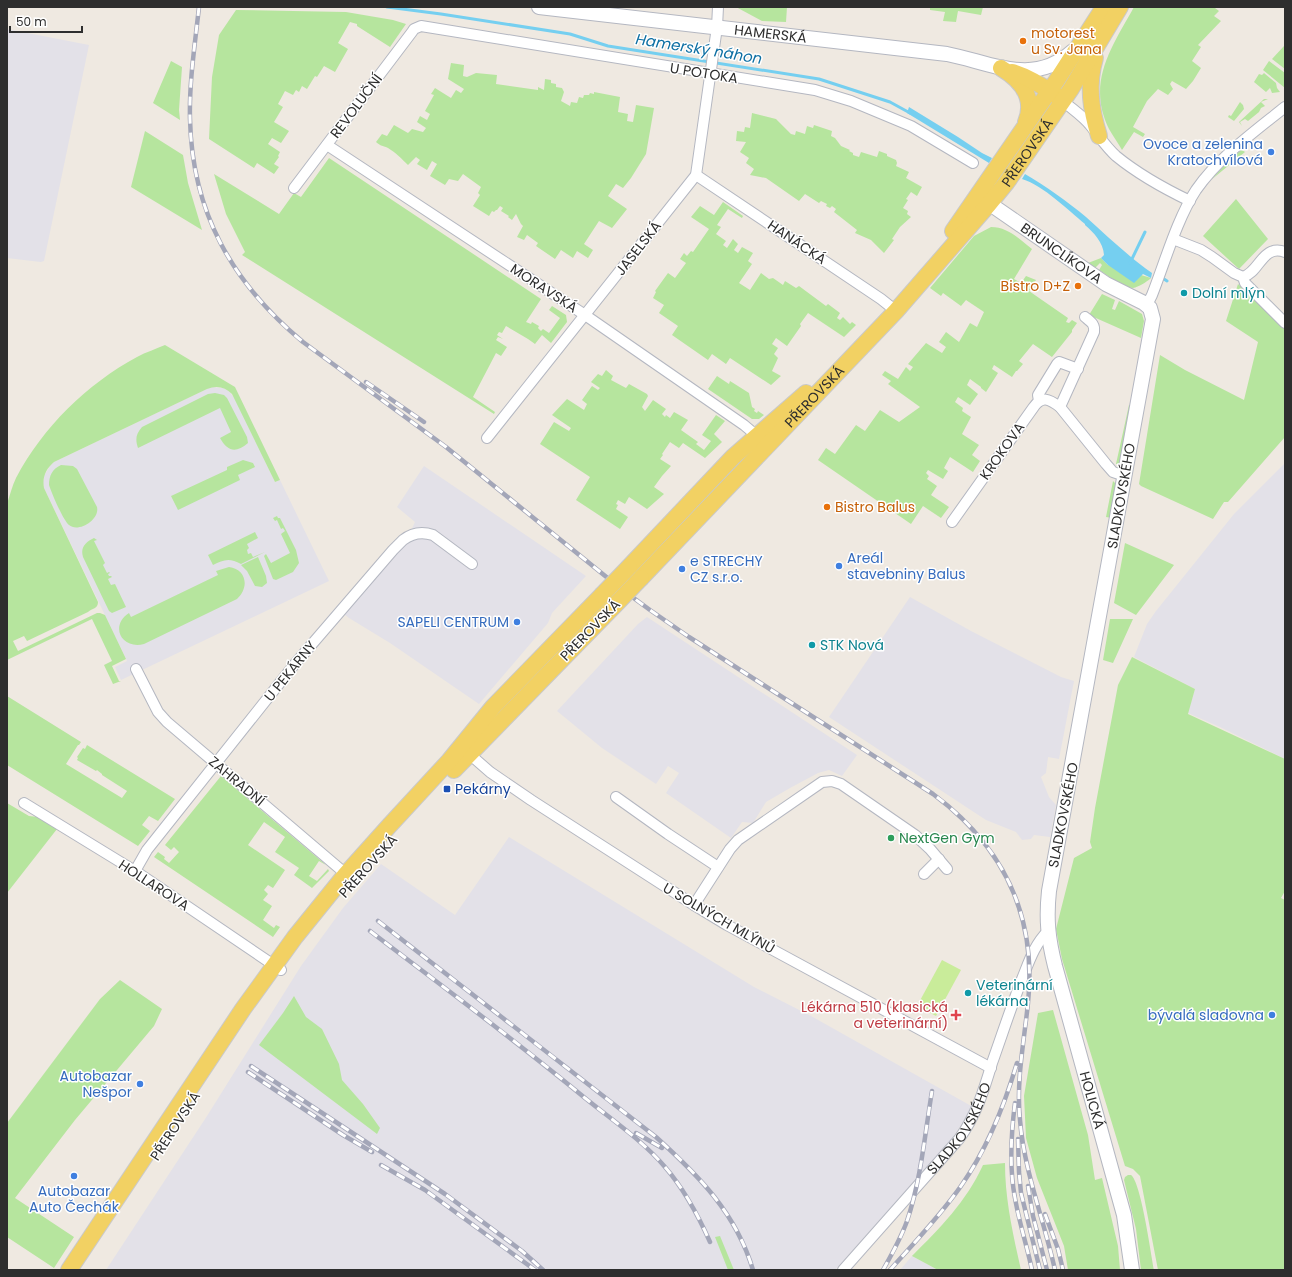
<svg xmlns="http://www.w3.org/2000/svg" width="1292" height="1277" font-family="Poppins,sans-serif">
  <rect width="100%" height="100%" fill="#efe9e1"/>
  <path fill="#e3e1e8" d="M 7,29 L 89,45 L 44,261 L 41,262 L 7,258 Z
    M 211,387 L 223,388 L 228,390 L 235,399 L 275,482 L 280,480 L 329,581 L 121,680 L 115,667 L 127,661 L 44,488 L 43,482 L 44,476 L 50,466 L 54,462 Z
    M 1285,463 L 1285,759 L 1220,727 L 1188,713 L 1195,689 L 1134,657 L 1147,624 L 1156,611 L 1234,514 Z
    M 424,466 L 586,576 L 552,613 L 548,623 L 479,704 L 390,643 L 349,618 L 340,611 L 409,535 L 415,522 L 397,507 Z
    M 910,597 L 971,631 L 1061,677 L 1074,681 L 1059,759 L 1048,757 L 1046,773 L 1041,777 L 1049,797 L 1056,805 L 1050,837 L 1034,835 L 1031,839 L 1022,840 L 1016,832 L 986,820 L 829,717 Z
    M 647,617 L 857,755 L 842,776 L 829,770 L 818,773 L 790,788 L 766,802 L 753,823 L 742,822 L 731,838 L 666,793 L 679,773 L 668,766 L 656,784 L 602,748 L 557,711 L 638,624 Z
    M 509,837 L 754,987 L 811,1016 L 973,1107 L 951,1140 L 835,1270 L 106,1270 L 207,1116 L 301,966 L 343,908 L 381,864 L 455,915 Z
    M 912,1256 L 938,1270 L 900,1270 Z"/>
  <path fill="#b6e59e" d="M 736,7 L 787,7 L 786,22 L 762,21 Z
    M 930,7 L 983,7 L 981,15 L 958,11 L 956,22 L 943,21 L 945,12 L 930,10 Z
    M 1134,7 L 1216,7 L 1215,8 L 1219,11 L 1214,16 L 1221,21 L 1198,45 L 1201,47 L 1192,61 L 1201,68 L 1193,81 L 1186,89 L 1172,81 L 1170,84 L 1173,89 L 1168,95 L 1158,89 L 1147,101 L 1133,127 L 1145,134 L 1143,137 L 1134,132 L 1122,150 C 1118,143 1113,136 1109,129 C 1086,82 1112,47 1134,7 Z
    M 236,10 L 346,12 L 393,20 L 406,24 L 390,47 L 357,26 L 357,24 L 350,22 L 338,43 L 348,49 L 335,72 L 324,66 L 317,77 L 315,76 L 307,89 L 302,86 L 299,92 L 296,90 L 293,95 L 285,91 L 278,104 L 283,107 L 274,122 L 289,131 L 281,143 L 272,138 L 268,144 L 280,152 L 278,156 L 279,157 L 274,164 L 279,167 L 274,174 L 257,163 L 254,168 L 209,139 L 212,77 L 219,35 Z
    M 1284,46 L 1285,47 L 1285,69 L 1272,59 Z
    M 171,61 L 182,67 L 179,110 L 180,120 L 153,103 Z
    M 1269,61 L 1285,73 L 1285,88 L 1263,70 Z
    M 451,63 L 464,65 L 463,76 L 467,77 L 476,73 L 497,75 L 496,84 L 538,90 L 538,87 L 544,90 L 545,79 L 551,80 L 551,83 L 556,84 L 556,87 L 562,88 L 564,92 L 561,101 L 570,106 L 571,102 L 577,103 L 579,97 L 583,98 L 584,95 L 589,95 L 590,93 L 594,94 L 594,92 L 620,97 L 618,112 L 628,114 L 627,121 L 633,122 L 636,105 L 654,108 L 646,154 L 631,178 L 623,188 L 616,184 L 608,196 L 627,209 L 612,228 L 599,221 L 584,244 L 593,250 L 588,258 L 577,251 L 573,258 L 561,250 L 555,259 L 536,246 L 538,243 L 527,235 L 524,240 L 517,237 L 523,226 L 521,224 L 516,214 L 512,220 L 508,217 L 509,216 L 501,211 L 503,208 L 500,206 L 497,210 L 496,210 L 494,212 L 492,211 L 489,216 L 473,206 L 480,195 L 478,193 L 481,187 L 463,174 L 458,181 L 449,179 L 445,185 L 430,176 L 437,164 L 432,161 L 427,170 L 417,164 L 420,160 L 416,157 L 408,165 C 402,159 395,152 388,148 C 384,146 380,146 376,142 L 382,134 L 387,136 L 394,125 L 408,133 L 412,129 L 423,132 L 426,128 L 417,122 L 420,116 L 427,120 L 430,114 L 425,111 L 434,95 L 431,94 L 435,88 L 451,98 L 456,90 L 461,93 L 464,89 L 448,79 Z
    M 1264,73 L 1276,83 L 1277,88 L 1280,92 L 1272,93 L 1270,88 L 1266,92 L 1254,82 L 1259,74 L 1262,75 Z
    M 1264,99 L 1268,99 L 1261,102 L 1265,106 L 1261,108 L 1259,112 L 1248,121 L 1245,119 L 1240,122 L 1242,126 L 1239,122 Z
    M 1240,102 L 1243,105 L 1244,109 L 1234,121 L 1228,117 L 1229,115 L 1231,116 Z
    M 752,113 L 776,119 L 791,134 L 795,135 L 796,131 L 805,134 L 807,126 L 813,128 L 814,125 L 832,131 L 831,136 L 835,138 L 841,146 L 850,150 L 849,151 L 853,153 L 853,155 L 859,157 L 861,152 L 877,157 L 879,151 L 887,154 L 887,156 L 896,160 L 897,163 L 896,166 L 909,172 L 906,178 L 922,187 L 917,196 L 911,192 L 906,199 L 908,200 L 903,208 L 908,211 L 907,214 L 911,217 L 900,227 L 892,239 L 894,240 L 884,253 L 871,240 L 855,233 L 857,230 L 834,212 L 836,209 L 832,206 L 830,208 L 826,206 L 827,204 L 821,201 L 819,203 L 805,194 L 799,201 L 766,178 L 750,175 L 754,169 L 746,163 L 749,158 L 740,152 L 746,142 L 736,141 L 737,131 L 744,132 L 745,127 L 750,128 Z
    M 145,131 L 183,155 L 188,183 L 202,230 L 131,187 Z
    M 1241,150 L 1242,150 L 1245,152 L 1211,180 L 1225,165 Z
    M 329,158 L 541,299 L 526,322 L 531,324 L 532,322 L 539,326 L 538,328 L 541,331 L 543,329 L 549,333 L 560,318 L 549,310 L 552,306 L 566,315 L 567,322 L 551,343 L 542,335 L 535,344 L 528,339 L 506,326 L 502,333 L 499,332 L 497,335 L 503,339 L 498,337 L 496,340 L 507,347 L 501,356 L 496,353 L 473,397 L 495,412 L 494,414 L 242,255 L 245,252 L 226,214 L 214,174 L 279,214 L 294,193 L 301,197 Z
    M 1236,199 L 1268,239 L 1239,269 L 1203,236 Z
    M 723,202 L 743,216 L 742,218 L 728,209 L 717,225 L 721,227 L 716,234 L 726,241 L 723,245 L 727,248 L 733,239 L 738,244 L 734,250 L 738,253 L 742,247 L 753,253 L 748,261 L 752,264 L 739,283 L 750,290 L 761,273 L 769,279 L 773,278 L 783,285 L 785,281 L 796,288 L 799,286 L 826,306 L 828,304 L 840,313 L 837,318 L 840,320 L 843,317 L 850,324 L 852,322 L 856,325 L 844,337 L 808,313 L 800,324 L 801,326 L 787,346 L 776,338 L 772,344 L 778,348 L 774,354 L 778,358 L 772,371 L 781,376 L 771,385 L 730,358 L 726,364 L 712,354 L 708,360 L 672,335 L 678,326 L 659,313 L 664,305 L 653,298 L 656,292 L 655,291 L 668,273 L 675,278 L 686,263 L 680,259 L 684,253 L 687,256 L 691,251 L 693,252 L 709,229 L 691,217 L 700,206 L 714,215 Z
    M 991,227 C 1008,227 1019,239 1032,249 L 1014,279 L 1021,283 L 1026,276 L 1036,280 L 1029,291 L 1068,318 L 1066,322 L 1069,323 L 1072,320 L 1077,323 L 1072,330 L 1072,332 L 1052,357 L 1033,344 L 1019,361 L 1023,364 L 1017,371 L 1016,371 L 1012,377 L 994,365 L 992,369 L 998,373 L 986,392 L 981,388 L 981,387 L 970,379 L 967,385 L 978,394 L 970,405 L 958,397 L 955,402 L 963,408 L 962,411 L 971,417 L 962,434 L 979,445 L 972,455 L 980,461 L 973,472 L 950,457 L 944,468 L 948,471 L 943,479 L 928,470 L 926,473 L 929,476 L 927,479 L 937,486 L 931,495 L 949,507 L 941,518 L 923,506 L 911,524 L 818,460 L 826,448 L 835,454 L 856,425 L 865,431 L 880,410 L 899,422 L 920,407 L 888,384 L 891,381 L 882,375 L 885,371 L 898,379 L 906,367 L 910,371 L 913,367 L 908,364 L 926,343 L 942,353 L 946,347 L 939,342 L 946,332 L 959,342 L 970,323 L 977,327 L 984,312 L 966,300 L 961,306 L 943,293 L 941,296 L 930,288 L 974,236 Z
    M 1101,258 L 1108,265 L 1151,278 L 1150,279 C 1146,282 1139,287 1133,288 C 1125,288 1107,275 1099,270 L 1102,265 L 1100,263 L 1095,268 L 1088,263 Z
    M 1238,284 L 1285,329 L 1285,437 L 1228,502 L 1224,502 L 1213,519 L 1141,486 L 1139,484 L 1160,355 L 1185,370 L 1244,400 L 1258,342 L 1226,321 Z
    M 1102,294 L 1115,300 L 1112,309 L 1115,310 L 1119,301 L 1142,314 L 1144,321 L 1141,338 L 1089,315 Z
    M 165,345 L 235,387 L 280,480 L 275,482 L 232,394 C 225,387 217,385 207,389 L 54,462 C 46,469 42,477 44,488 L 98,602 C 98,609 92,608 88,612 L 27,641 L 24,636 L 13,641 L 18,651 L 97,613 L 100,613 L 105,615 L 126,659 L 112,666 L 119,681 L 121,681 L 113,684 L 104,665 L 112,661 L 92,619 L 7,660 L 7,504 C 10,495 12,486 16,478 C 43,427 87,384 137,357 C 146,352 156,349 165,345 Z
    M 606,370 L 613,376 L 611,380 L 626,388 L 629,384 L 647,394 L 648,396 L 642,407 L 645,411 L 653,400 L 666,409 L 662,414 L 665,417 L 666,415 L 670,418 L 674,412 L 688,420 L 681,430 L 698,442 L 696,444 L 704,450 L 711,441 L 702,435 L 716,415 L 725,421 L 714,434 L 722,442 L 705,458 L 683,443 L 679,448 L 670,442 L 662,454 L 663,455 L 660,459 L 671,466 L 662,476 L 654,487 L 664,494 L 647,509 L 629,497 L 625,504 L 618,500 L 616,504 L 618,505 L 616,509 L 628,517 L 620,529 L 576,500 L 590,477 L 540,444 L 554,422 L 569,431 L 571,428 L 552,415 L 567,399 L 584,410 L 587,404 L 582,400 L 592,386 L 598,390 L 600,388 L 591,382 L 598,374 L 602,376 Z
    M 717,376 L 729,384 L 730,381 L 749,393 L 752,407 L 755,409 L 754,411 L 757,413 L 758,411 L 764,415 L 759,419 L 752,419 L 708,389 Z
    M 215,393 L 224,395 L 227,398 L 247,437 L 248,443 C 236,453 228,452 220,438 L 231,432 L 220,408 L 138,448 C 135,439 136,434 142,427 L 208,394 Z
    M 1129,405 L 1130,405 L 1120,463 L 1118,464 L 1116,464 Z
    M 243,460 L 253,463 L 255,467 L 238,475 L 240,480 L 178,510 L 171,496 L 227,470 L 227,467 Z
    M 61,465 L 73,466 L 77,469 L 97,507 C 100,520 78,533 69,525 C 63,520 52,494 49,485 C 49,476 52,469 61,465 Z
    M 1113,481 L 1117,485 L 1112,518 L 1106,517 Z
    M 277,516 L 278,518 L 280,518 L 296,550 L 299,563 L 293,572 L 276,580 L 273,579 L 264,556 L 266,554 L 271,563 L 290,553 L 281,534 L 285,531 L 283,528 L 281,529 L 277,520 L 275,521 L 273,518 Z
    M 255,532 L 258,538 L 247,544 L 249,548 L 247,550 L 248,554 L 251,553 L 253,557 L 265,552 L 241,564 C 229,557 223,560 213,565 L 208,555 Z
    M 94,538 L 97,540 L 94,541 L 105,563 L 103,565 L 107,573 L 109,572 L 110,573 L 108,574 L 109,576 L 111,576 L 112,577 L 108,579 L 111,585 L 115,584 L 126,607 L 112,613 L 109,611 L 83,557 C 80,547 86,542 94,538 Z
    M 1125,543 L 1174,565 L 1136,615 L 1114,603 Z
    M 258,557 L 266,576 L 267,583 L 262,587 L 255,586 L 247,571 L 241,565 Z
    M 229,567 C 246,569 250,587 237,599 L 144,644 C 122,650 109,626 129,613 L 131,617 L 218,575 L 216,571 Z
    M 1110,619 L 1133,619 L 1113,663 L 1103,660 Z
    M 1132,657 L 1195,689 L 1188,714 L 1285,759 L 1285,891 L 1281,898 L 1285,900 L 1285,1270 L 1158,1270 L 1140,1176 L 1133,1169 L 1125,1166 L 1062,959 L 1056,929 L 1074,858 L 1092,848 L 1090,842 L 1095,808 L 1118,685 Z
    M 7,696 L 81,742 L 79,745 L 78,745 L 66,764 L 122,798 L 127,791 L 102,775 L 102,774 L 97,770 L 96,771 L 77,760 L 78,758 L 77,757 L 83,748 L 85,749 L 87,745 L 175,799 L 158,821 L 149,816 L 142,825 L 150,831 L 138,846 L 7,765 Z
    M 221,776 L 326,865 L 319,861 L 309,876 L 317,881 L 328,869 L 329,871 L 312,888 L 294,875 L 299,868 L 275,852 L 285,837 L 264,822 L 248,845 L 285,870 L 273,888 L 268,885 L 264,890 L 268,894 L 263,900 L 272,906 L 263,920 L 274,928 L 276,925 L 280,927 L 273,937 L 154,857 L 158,852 L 165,857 L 164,859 L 169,863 L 179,852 L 174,847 L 171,850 L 165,845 Z
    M 7,803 L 29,816 L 38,817 L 57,829 L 7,893 Z
    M 120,980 L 162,1009 L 154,1026 L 75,1120 L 15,1198 L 74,1237 L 54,1268 L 7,1237 L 7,1123 L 100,999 Z
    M 294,996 L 306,1017 L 322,1029 L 339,1064 L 342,1080 L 363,1104 L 380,1128 L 377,1134 L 259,1045 L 283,1013 Z
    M 1053,1010 L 1088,1135 L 1095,1180 L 1102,1178 L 1118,1246 L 1120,1270 L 1068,1270 L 1064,1246 L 1037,1178 L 1026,1138 L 1024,1096 L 1038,1013 Z
    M 1005,1163 C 1005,1200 1013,1234 1021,1270 L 938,1270 L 912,1256 C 940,1228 966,1202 983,1165 Z
    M 1128,1175 L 1131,1175 C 1141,1182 1151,1254 1154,1270 L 1141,1270 L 1136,1229 L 1124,1180 L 1125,1177 Z
    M 720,1236 L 734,1270 L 728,1270 L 715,1237 Z"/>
  <path fill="#c9ec9a" d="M 942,960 L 961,970 L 936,1016 L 917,1006 Z"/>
  <path fill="#75cff0" d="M 909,107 L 958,137 L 982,153 L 992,158 L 989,163 L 907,113 Z
    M 1025,174 C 1046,186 1068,202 1086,217 C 1108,237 1128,256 1152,273 L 1151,278 L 1143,274 L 1134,283 L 1108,265 L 1101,258 L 1104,255 C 1103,242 1094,233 1085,225 L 1085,224 C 1068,210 1044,186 1022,179 Z"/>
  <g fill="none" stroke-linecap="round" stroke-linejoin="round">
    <path stroke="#75cff0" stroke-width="3" d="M 387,7 L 441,14 L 570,34 L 608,46 L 819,79 L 890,102 L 910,113
      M 1130,263 L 1145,232
      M 1164,279 L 1167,281"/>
    <g stroke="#b4b7c1" stroke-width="12">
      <g id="street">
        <path d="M 1063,101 C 1072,109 1083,116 1090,125 C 1099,136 1106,147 1116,156 C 1138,174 1165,189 1190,201"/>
        <path d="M 327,145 L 585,315 L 744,425 L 757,436"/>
        <path d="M 696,175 L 881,299 L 896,311"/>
        <path d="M 294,188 L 412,32 L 414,29 L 421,26 L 815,90 L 851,101 L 911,126 L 973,163"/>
        <path d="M 1173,239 L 1201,250 L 1212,257 L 1234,273 L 1243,277 L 1245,283 L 1285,323"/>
        <path d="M 1243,277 C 1260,272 1262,244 1285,252"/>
        <path d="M 1147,305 L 1152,295 C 1165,262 1177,219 1196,190 C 1219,157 1254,132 1285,107"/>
        <path d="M 1039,401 L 1038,395 L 1057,364 L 1059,362 L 1078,369"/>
        <path d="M 1060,407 L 1094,332 C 1095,324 1091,322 1085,317"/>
        <path d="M 487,438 L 696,175 L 717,27 L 718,7"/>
        <path d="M 952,522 L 1033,408 C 1042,395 1049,399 1060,407 L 1106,464 L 1113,472 L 1125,476"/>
        <path d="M 136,669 L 158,712 L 167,722 L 353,880"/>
        <path d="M 466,751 L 490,772 L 531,800 L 694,905 L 727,925 L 991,1068"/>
        <path d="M 616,797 L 668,834 L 718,867"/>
        <path d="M 24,803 L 135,871 L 281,970"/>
        <path d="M 135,871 L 147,850 L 294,665 L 393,550 L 403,540 C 412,533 421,531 433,535 L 472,564"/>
        <path d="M 924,874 L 939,859"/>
        <path d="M 694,905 L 730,849 L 738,840 L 822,782 L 832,781 L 841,784 L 915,835 L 930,849 L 947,869"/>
        <path id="s1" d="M 843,1270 L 959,1139 C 976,1116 984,1090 992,1063 C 1002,1035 1011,1007 1022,979 C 1029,962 1034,945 1048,931"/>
      </g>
    </g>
    <g stroke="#b4b7c1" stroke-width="16">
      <g id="secondary">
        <path id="s2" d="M 539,7 L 947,54 C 992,63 1033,87 1073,51"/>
        <path id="s3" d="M 980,197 L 1106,284 L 1144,303 L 1150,308 L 1153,319 L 1049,891 C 1046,919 1048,938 1055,966 L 1124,1215 L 1132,1270"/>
      </g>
    </g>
    <g stroke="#c9c9c9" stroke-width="18">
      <g id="primary">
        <path d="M 1095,58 C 1087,85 1091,110 1099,136"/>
        <path d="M 1001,68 C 1021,80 1036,98 1026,122"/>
        <path d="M 1012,72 C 1029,77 1043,86 1058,97"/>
        <path d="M 953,231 L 1057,80 L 1104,7"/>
        <path d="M 629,567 L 733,457 L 806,393"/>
        <path id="s4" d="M 641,578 L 896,311 L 989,204 L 1007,182 L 1071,89 L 1120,7"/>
        <path d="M 454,770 L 614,606"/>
        <path d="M 69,1270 L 243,1009 L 295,937 L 346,874 L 389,826 L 449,761 L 493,707 L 602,595"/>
      </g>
    </g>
    <use href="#street" stroke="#fff" stroke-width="10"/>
    <use href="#secondary" stroke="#fff" stroke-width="14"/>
    <use href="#primary" stroke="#f2d163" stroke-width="16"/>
    <g stroke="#a3a6b8" stroke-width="4.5">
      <path id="rail" d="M 199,7 C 195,44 189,82 190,119 C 192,212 232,283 303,342 L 446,447 L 620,588 L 650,610 L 689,637 L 933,794 C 1003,846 1037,915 1028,1003 C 1024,1042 1016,1081 1020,1120 C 1024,1171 1044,1220 1055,1270
        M 366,382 L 424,422
        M 378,921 L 656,1137 C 699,1176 736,1213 753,1270
        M 370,931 C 442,986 515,1040 585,1098 C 612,1120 642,1140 665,1167 C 684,1189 698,1215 710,1242
        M 251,1066 L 445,1194 L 522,1251 L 543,1270
        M 248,1072 L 343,1135 L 372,1152
        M 1015,1103 C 1011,1134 1009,1167 1015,1198 C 1019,1222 1027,1246 1032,1270
        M 636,1133 L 662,1148
        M 1018,1139 L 1019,1172 L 1021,1193 L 1040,1270
        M 381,1165 L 425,1190 L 535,1270
        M 1028,1186 L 1033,1216 L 1047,1270
        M 1045,1214 L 1058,1249 L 1063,1270
        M 883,1270 C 892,1254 901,1238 907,1221 C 921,1180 925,1133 932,1091
        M 890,1270 C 914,1243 940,1216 961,1186 C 987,1149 1004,1107 1017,1063"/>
    </g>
    <use href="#rail" stroke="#fff" stroke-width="3" stroke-dasharray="9" stroke-linecap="butt"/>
    <g stroke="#c9c9c9" stroke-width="18" stroke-linecap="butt">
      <path id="primary-bridge" d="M 602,595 L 629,567
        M 614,606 L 641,578"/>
    </g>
    <use href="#primary-bridge" stroke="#f2d163" stroke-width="16"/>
  </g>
  <g fill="#e8710a" stroke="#fff" stroke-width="1.5">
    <circle cx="1023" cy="41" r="4"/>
    <circle cx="1078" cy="286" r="4"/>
    <circle cx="827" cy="507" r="4"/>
  </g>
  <g fill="#3f7fe0" stroke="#fff" stroke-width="1.5">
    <circle cx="1271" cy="152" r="4"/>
    <circle cx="839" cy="566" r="4"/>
    <circle cx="682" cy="569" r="4"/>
    <circle cx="517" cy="622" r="4"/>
    <circle cx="1272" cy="1015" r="4"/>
    <circle cx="140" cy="1084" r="4"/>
    <circle cx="74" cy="1176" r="4"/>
  </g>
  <g fill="#0f9aa8" stroke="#fff" stroke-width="1.5">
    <circle cx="1184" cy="293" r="4"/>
    <circle cx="812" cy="645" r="4"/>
    <circle cx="968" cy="993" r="4"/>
  </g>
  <rect fill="#1a4fb4" stroke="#fff" stroke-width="1.5" x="443" y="785" width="8" height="8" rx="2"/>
  <circle fill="#2e9e5b" stroke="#fff" stroke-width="1.5" cx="891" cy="838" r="4"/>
  <path fill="#e0444e" stroke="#fff" stroke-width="1.5" d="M954 1009h4v4h4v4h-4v4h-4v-4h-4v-4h4z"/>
  <g text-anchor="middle" stroke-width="3" stroke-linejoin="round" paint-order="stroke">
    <g font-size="14" fill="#c56008" stroke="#fff" text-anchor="start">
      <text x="1031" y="38">motorest<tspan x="1031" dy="16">u Sv. Jana</tspan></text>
      <text x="1070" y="291" text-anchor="end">Bistro D+Z</text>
      <text x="835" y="512">Bistro Balus</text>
    </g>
    <g font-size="14" fill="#2e2e2e" stroke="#fff">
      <text dy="5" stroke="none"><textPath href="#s2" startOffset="233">HAMERSKÁ</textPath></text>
      <text transform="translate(704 73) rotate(9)" y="5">U POTOKA</text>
      <text transform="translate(356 106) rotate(-53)" y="5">REVOLUČNÍ</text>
      <text dy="5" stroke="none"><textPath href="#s4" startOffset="575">PŘEROVSKÁ</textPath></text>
      <text transform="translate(797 242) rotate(34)" y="5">HANÁCKÁ</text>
      <text transform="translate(638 248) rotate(-52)" y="5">JASELSKÁ</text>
      <text dy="5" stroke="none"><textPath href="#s3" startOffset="99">BRUNCLÍKOVA</textPath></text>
      <text transform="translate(544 288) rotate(33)" y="5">MORAVSKÁ</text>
      <text dy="5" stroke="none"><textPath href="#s4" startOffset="251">PŘEROVSKÁ</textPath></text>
      <text transform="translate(1002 451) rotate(-55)" y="5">KROKOVA</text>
      <text transform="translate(1121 496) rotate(-80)" y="5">SLADKOVSKÉHO</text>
      <text transform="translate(590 630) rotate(-46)" y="5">PŘEROVSKÁ</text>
      <text transform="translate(290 671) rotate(-51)" y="5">U PEKÁRNY</text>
      <text transform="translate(237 781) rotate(40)" y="5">ZAHRADNÍ</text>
      <text transform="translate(1063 815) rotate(-79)" y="5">SLADKOVSKÉHO</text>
      <text transform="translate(368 866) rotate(-48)" y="5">PŘEROVSKÁ</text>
      <text transform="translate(154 885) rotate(33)" y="5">HOLLAROVA</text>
      <text transform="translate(719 918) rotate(30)" y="5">U SOLNÝCH MLÝNŮ</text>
      <text dy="5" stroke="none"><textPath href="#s3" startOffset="1011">HOLICKÁ</textPath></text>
      <text transform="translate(175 1126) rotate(-57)" y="5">PŘEROVSKÁ</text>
      <text dy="5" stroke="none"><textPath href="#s1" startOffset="184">SLADKOVSKÉHO</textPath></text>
    </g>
    <g font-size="14" fill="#366cbe" stroke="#fff" text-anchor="end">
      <text x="1263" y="149">Ovoce a zelenina<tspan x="1263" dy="16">Kratochvílová</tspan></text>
      <text x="847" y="563" text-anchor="start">Areál<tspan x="847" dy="16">stavebniny Balus</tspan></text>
      <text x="690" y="566" text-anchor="start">e STRECHY<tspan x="690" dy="16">CZ s.r.o.</tspan></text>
      <text x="509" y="627">SAPELI CENTRUM</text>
      <text x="1264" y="1020">bývalá sladovna</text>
      <text x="132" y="1081">Autobazar<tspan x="132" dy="16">Nešpor</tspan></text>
      <text x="74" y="1196" text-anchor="middle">Autobazar<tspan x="74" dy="16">Auto Čechák</tspan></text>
    </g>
    <g font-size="14" fill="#0d838f" stroke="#fff" text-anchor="start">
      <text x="1192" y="298">Dolní mlýn</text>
      <text x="820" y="650">STK Nová</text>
      <text x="976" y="990">Veterinární<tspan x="976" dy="16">lékárna</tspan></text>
    </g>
    <g font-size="14" fill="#164399" stroke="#fff" text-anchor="start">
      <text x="455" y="794">Pekárny</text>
    </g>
    <g font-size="14" fill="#27864d" stroke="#fff" text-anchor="start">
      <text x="899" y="843">NextGen Gym</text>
    </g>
    <g font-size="14" fill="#be3a42" stroke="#fff" text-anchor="end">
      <text x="948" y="1012">Lékárna 510 (klasická<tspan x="948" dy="16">a veterinární)</tspan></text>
    </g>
    <g font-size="15" font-style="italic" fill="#0d6fa3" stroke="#fff">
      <text transform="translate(699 49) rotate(9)" y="5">Hamerský náhon</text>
    </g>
  </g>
  <rect width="1292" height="1277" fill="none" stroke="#2e2e2e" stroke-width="16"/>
  <path d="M10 26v6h72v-6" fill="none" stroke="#2e2e2e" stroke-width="2"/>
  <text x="16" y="26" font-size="12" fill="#2e2e2e" stroke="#ffffff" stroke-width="3" paint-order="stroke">50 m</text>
</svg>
